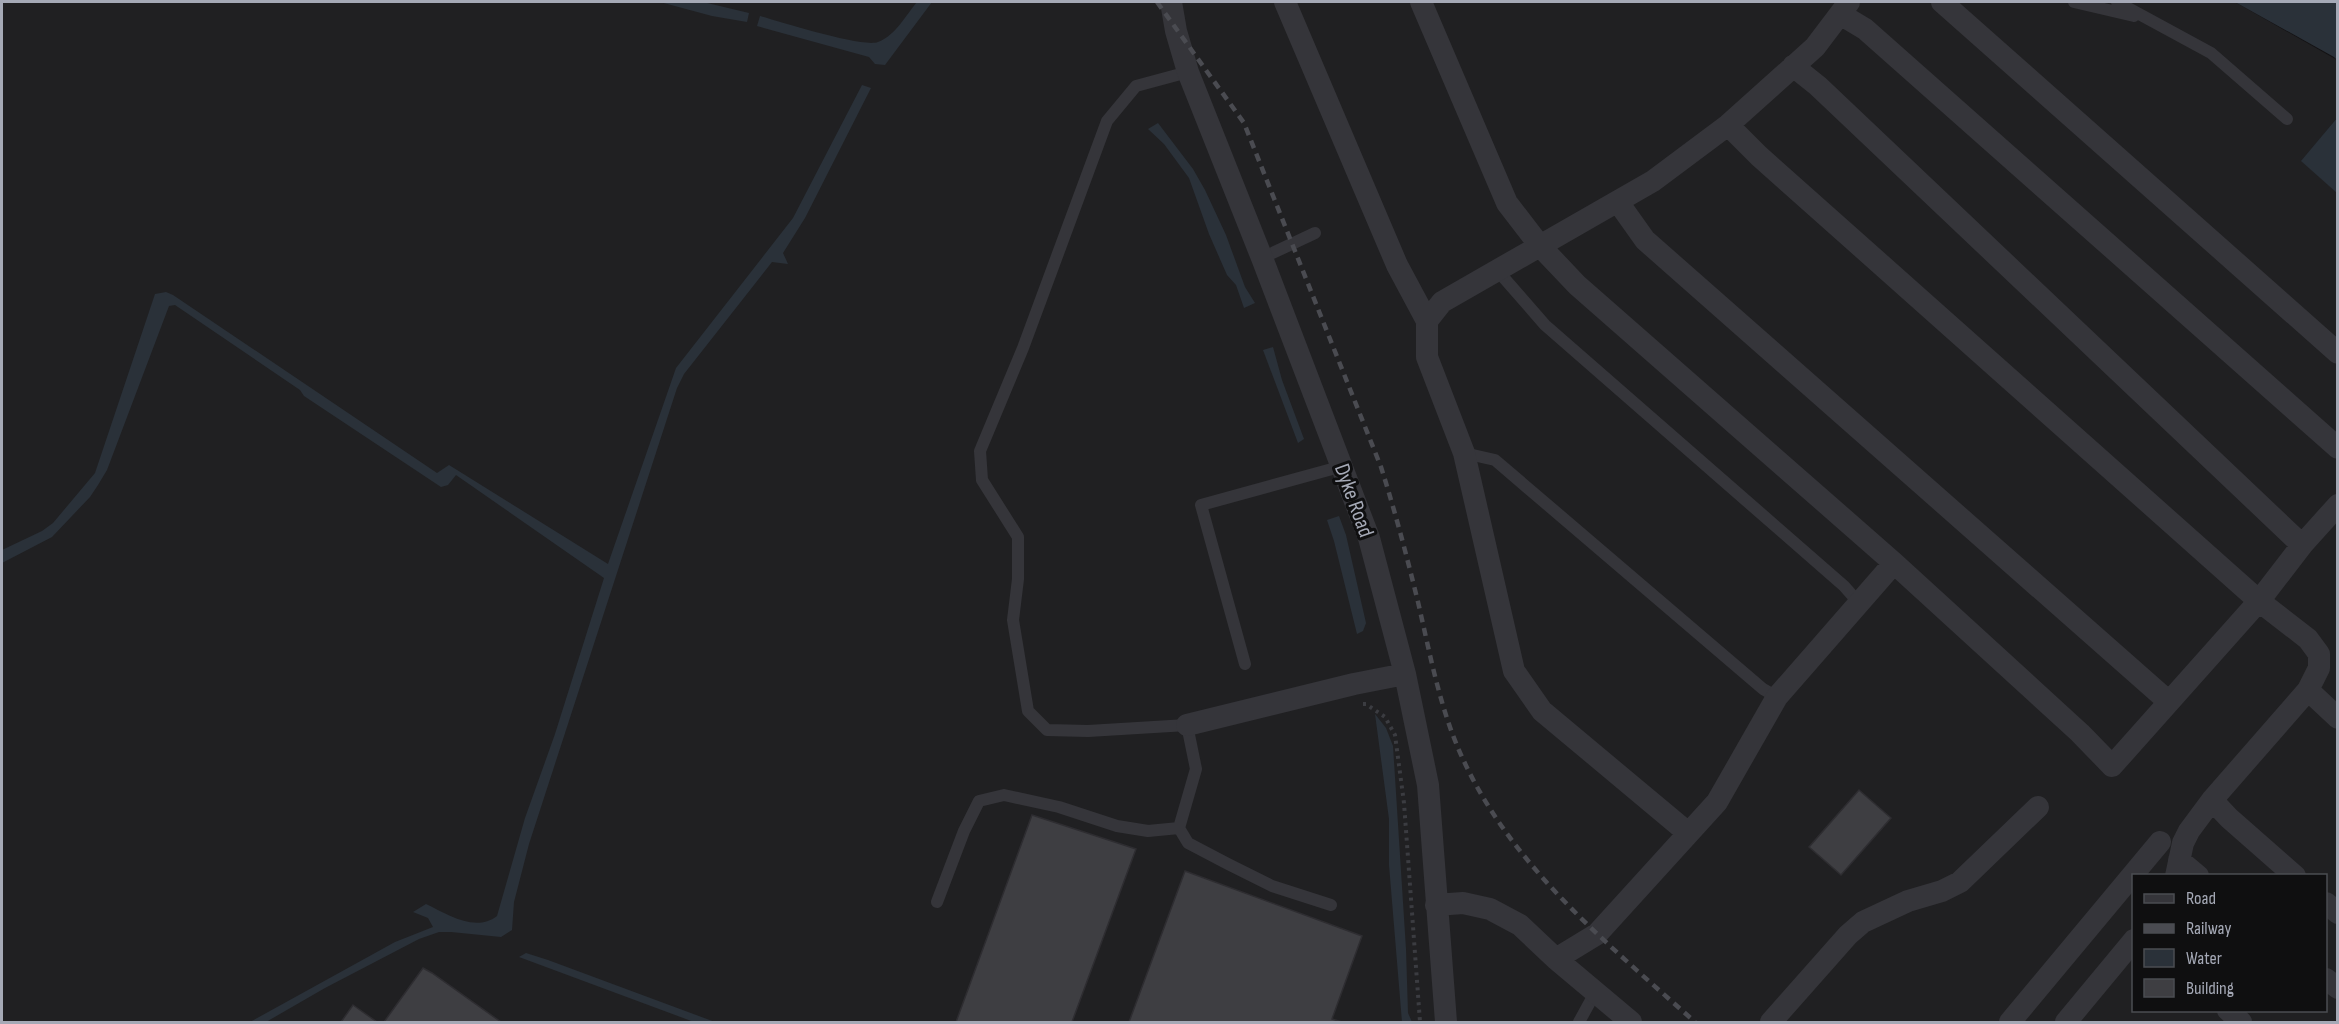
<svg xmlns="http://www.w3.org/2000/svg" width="2339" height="1024" font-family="'Sofia Sans Condensed',sans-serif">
  <rect width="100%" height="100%" fill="#141315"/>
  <path fill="#202022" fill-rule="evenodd" d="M 2,2 L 2235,2 L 2337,60 L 2337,118 L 2302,161 L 2338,193 L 2337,1022 L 2,1022 ZM 2134,876 L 2326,876 L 2326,1010 L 2134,1010 Z"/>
  <path fill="#2a3139" d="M 660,2 L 703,2 L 749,13 L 747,22 L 712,16 Z
    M 917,2 L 932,2 L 885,65 L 875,64 L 869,57 L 757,26 L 760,16 C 780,22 863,48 878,42 C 895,36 906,15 917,2 Z
    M 2235,2 L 2337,2 L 2337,60 L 2334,57 Z
    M 862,85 L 871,88 L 805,218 L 783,253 L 788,264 L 772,262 L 684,374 L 677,388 L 529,844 L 514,902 L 512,930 L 501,937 L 451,932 L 439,932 L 419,939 L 325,988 L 266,1022 L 250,1022 L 395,942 L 433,927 L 428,918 L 413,912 L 426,904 C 447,914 475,933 497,916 L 525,818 L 555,734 L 604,578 L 456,475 L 448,485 L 441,487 L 304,396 L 300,390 L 175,305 L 169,306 L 107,470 L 98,485 L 90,497 L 52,537 L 2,563 L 2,550 L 42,531 L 53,523 L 95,473 L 155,294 L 166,292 L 173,295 L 437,473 L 449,465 L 608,564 L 676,368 L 793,218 Z
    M 2337,118 L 2337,193 L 2301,161 Z
    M 1158,123 L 1193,169 L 1205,190 L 1226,235 L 1245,287 L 1255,303 L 1244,308 L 1236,285 L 1227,275 L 1209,234 L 1189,178 L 1164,144 L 1148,129 Z
    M 1273,347 L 1282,380 L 1304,439 L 1298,443 L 1263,350 Z
    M 1339,516 L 1346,535 L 1366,623 L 1363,631 L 1357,634 L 1334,541 L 1327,520 Z
    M 1375,714 L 1386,728 L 1393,746 L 1406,949 L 1408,1013 L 1412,1022 L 1402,1022 L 1389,865 L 1389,819 Z
    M 526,953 L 548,960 L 715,1022 L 694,1022 L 519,957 Z"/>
  <path fill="#3e3e42" stroke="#2e2d31" stroke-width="1.5" d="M 1859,790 L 1891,818 L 1841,875 L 1809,847 Z
    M 1032,815 L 1136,849 L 1072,1022 L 956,1022 Z
    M 1185,871 L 1362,936 L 1332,1019 L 1342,1022 L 1129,1022 Z
    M 423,968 L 432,973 L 501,1022 L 384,1022 Z
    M 353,1005 L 377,1022 L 341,1022 Z"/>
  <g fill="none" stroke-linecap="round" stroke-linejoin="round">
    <path stroke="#3b3c41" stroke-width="4" stroke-dasharray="3 4.5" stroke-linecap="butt" d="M 1363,704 L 1366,704 L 1385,717 L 1395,735 L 1404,803 L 1420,1022"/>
    <path stroke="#35353a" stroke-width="12" d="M 2074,2 L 2134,16
      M 2117,2 L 2211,53 L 2287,119
      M 1188,72 L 1136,86 L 1107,121 L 1023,348 L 980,451 L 982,480 L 1018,537 L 1018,579 L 1013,620 L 1028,711 L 1047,730 L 1088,731 L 1187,725 L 1196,769 L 1179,828 L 1188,843 L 1228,864 L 1272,886 L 1331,905
      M 1262,258 L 1315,233
      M 1497,270 L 1545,325 L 1844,586 L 1859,603
      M 1464,453 L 1495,460 L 1763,689 L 1777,697
      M 1245,664 L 1201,505 L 1343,466
      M 937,902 L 964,831 L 979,801 L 1004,795 L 1059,807 L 1117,826 L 1148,831 L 1179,828
      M 1579,1022 L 1596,991"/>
    <path stroke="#35353a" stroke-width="22" d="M 1171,2 L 1176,31 L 1188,72 L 1262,258 L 1369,538 L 1405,674 L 1428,785 L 1446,1022
      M 1285,2 L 1397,265 L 1427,321
      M 1421,2 L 1507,203 L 1540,246 L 1577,285 L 1894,563 L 2080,733 L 2112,766 L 2259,601 L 2302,545 L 2338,505
      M 1942,2 L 2338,353
      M 1840,14 L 1865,29 L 2338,448
      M 1793,66 L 1818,86 L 2302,545
      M 1728,125 L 1759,156 L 2259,601 L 2308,639 L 2319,654 L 2319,668 L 2308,690 L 2212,800 L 2189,831 L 2183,843 L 2176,876
      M 1618,202 L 1645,240 L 2169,702
      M 2308,690 L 2338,718
      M 1187,725 L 1354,684 L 1405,674
      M 2212,800 L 2229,818 L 2295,876
      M 1688,833 L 1542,711 L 1514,671 L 1464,453 L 1427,357 L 1427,321 L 1442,302 L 1653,181 L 1728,125 L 1815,47 L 1849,2
      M 2179,860 L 2198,876
      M 2326,903 L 2338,913
      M 1436,905 L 1463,903 L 1490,909 L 1520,925 L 1556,959 L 1631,1022
      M 1556,959 L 1597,934 L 1717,802 L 1777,697 L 1894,563
      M 2326,979 L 2338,988
      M 2228,1010 L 2241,1022
      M 1771,1022 L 1848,935 L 1863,922 L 1908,901 L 1942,891 L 1960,882 L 2038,807
      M 2010,1022 L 2160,842
      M 2066,1022 L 2134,940"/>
    <path stroke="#4a4b51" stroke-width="4.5" stroke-dasharray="8 6" stroke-linecap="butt" d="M 1157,2 L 1244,123 L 1381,467 C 1395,511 1407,557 1418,602 C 1428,645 1436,688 1451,730 C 1496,854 1600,937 1695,1022"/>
  </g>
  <g text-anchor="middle" stroke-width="6" stroke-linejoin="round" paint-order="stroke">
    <g font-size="22" fill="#a5a9b6" stroke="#0f0f10">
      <text transform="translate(1355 500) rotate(70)" y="8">Dyke Road</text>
    </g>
  </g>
  <rect width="2339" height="1024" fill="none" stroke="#a5a9b6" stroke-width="6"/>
  <rect x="2132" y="874" width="195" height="138" fill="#0f0f10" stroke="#4b4d52" stroke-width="1.5"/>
  <rect x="2144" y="894" width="30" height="9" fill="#35353a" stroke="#4b4d52" stroke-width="1.5"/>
  <text x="2186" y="904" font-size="18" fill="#a5a9b6">Road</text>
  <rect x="2144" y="924" width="30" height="9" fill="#4a4b51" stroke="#4b4d52" stroke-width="1.5"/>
  <text x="2186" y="934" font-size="18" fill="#a5a9b6">Railway</text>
  <rect x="2144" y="949" width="30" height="18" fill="#2a3139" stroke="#4b4d52" stroke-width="1.5"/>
  <text x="2186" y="964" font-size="18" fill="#a5a9b6">Water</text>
  <rect x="2144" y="979" width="30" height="18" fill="#3e3e42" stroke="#4b4d52" stroke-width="1.5"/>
  <text x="2186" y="994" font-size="18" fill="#a5a9b6">Building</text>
</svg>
